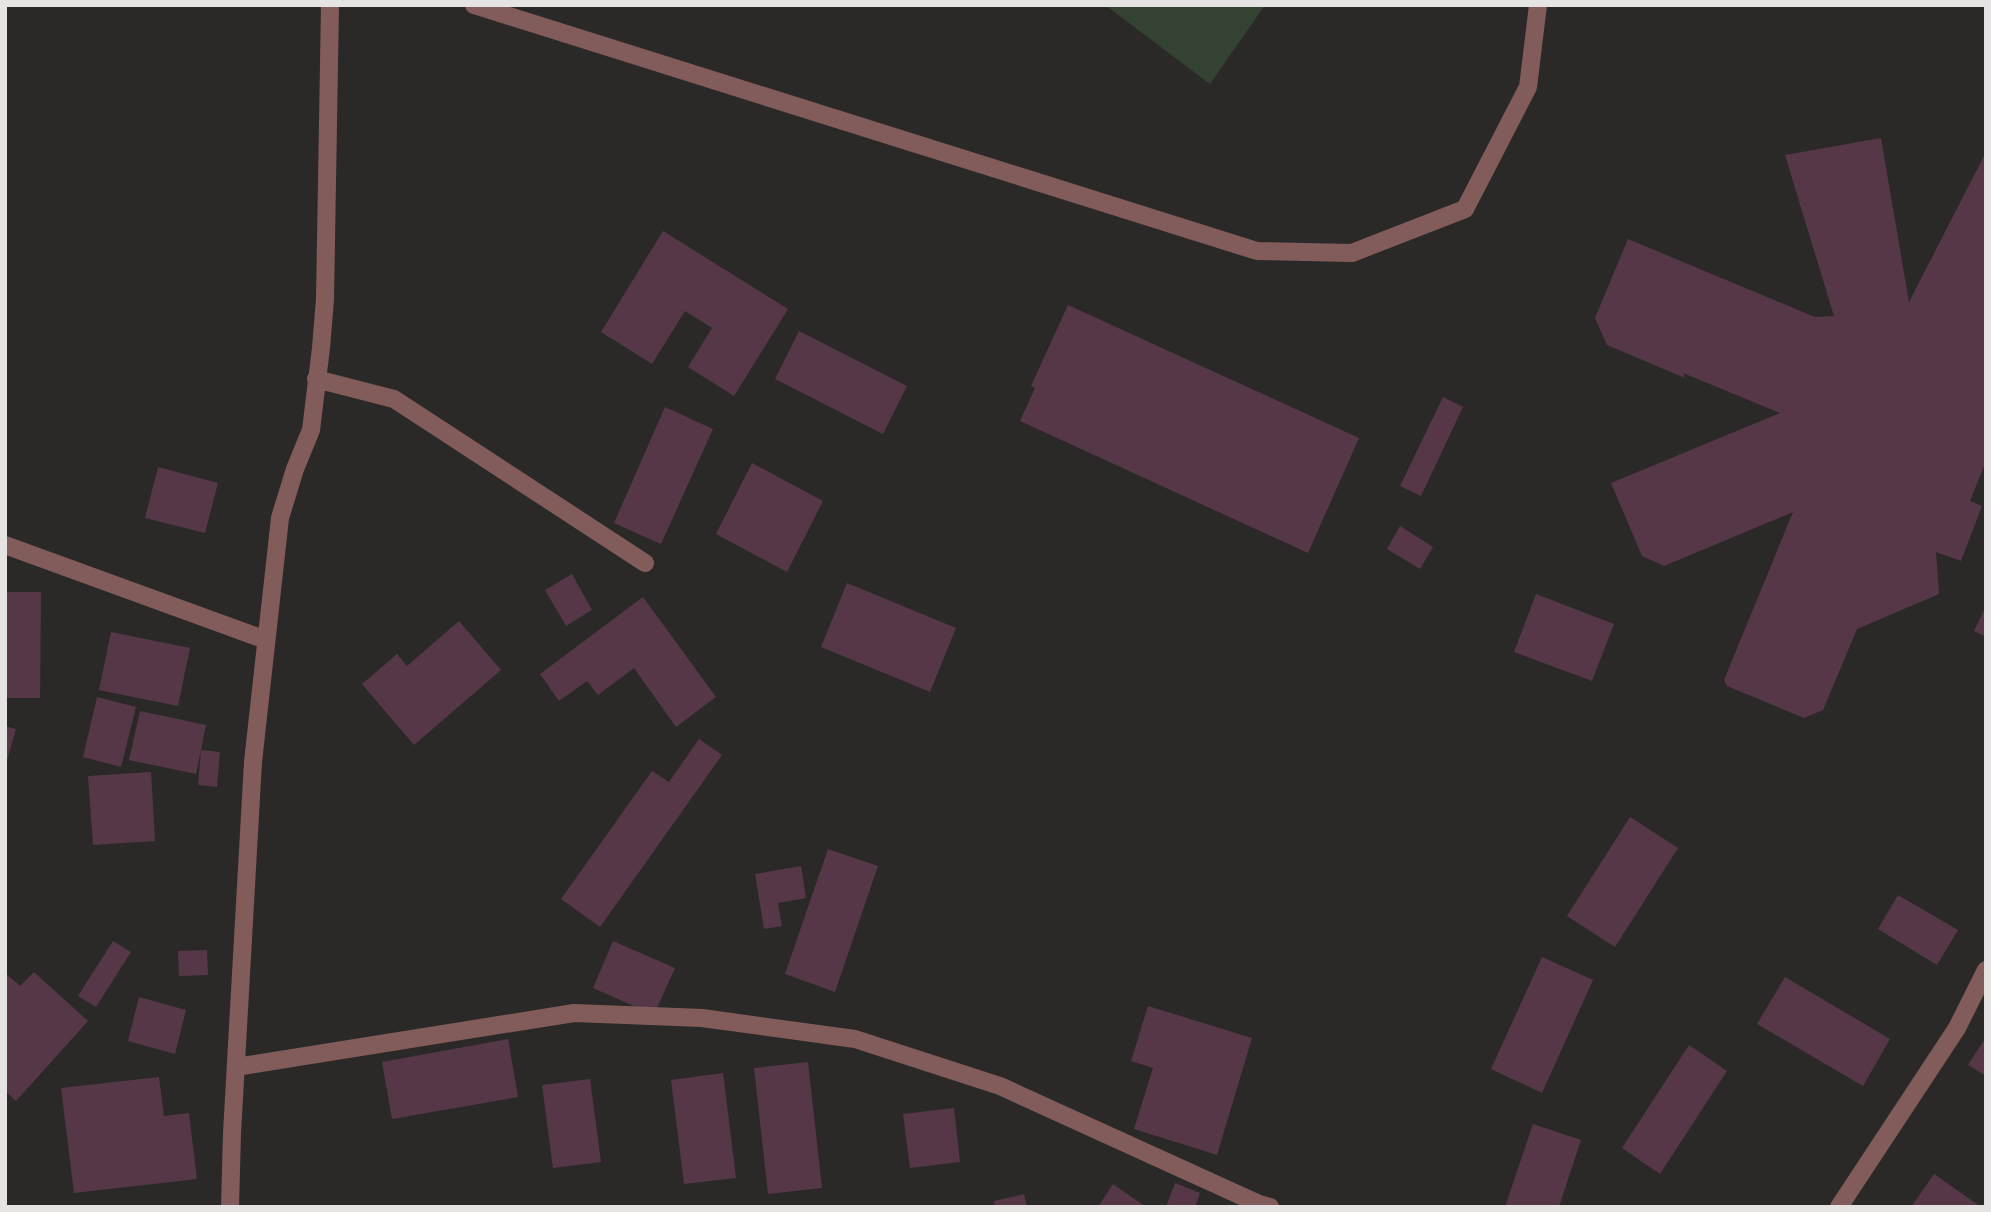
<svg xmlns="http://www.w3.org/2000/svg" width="1991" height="1212" font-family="'IBM Plex Serif',serif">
  <rect width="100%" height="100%" fill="#2b2927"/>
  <path fill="#334231" d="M 1105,5 L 1265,5 L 1210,84 Z"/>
  <path fill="#553748" d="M 1881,138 L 1909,302 L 1986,152 L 1986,461 L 1970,501 L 1982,506 L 1961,561 L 1936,552 L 1939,594 L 1857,629 L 1823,710 L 1804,718 L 1727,686 L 1724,680 L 1793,512 L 1664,566 L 1642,556 L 1611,483 L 1780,413 L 1683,373 L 1685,378 L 1607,345 L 1595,318 L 1628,239 L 1815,317 L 1834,316 L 1785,155 Z
    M 663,231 L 788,309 L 734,396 L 688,367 L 712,328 L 685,311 L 652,364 L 601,332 Z
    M 1068,305 L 1359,438 L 1308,553 L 1020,421 L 1035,388 L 1031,386 Z
    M 799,331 L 907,386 L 883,434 L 775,379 Z
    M 1443,397 L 1463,407 L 1421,496 L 1400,486 Z
    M 665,407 L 713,429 L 661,544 L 614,523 Z
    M 752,463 L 823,501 L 787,572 L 716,534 Z
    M 158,467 L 218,483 L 205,533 L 145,518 Z
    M 1400,526 L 1433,547 L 1420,569 L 1387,549 Z
    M 572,574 L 592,610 L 566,626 L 545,590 Z
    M 847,583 L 956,628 L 930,692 L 821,647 Z
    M 5,592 L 41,592 L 40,698 L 5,698 Z
    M 1536,594 L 1614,624 L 1592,681 L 1514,652 Z
    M 643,597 L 716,697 L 676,727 L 634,668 L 598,695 L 587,681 L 559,701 L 540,674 Z
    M 1986,606 L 1986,637 L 1974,631 Z
    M 459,621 L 501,670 L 414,745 L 362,684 L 397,654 L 407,666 Z
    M 111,632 L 190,648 L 178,706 L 99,690 Z
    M 97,697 L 136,707 L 121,767 L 83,757 Z
    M 140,711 L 206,725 L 196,774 L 129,760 Z
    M 5,726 L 16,729 L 6,764 L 5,764 Z
    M 699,739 L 722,755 L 600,927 L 561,899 L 652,771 L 669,782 Z
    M 201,750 L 220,752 L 217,787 L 198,785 Z
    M 151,772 L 155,841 L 93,845 L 88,776 Z
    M 1630,817 L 1678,848 L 1615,947 L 1567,916 Z
    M 828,849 L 878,866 L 835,992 L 785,974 Z
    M 801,866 L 806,898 L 778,903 L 782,926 L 764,929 L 755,874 Z
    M 1898,895 L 1958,930 L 1937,965 L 1878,929 Z
    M 113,941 L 131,952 L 96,1007 L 78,996 Z
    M 613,941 L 675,968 L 654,1015 L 593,988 Z
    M 207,950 L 208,975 L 179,976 L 178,951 Z
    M 1542,957 L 1593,980 L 1542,1093 L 1491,1069 Z
    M 34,972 L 88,1021 L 16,1101 L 5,1091 L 5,973 L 20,986 Z
    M 1785,977 L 1890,1039 L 1863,1086 L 1757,1024 Z
    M 139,997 L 186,1010 L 175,1054 L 128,1041 Z
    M 1148,1006 L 1252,1038 L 1217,1155 L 1134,1129 L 1153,1068 L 1131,1061 Z
    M 1986,1037 L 1986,1076 L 1968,1065 Z
    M 508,1039 L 518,1097 L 392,1119 L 382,1062 Z
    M 1689,1045 L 1727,1071 L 1660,1174 L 1622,1148 Z
    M 808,1062 L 822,1188 L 768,1194 L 754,1068 Z
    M 723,1073 L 736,1178 L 684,1184 L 671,1080 Z
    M 159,1077 L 164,1116 L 189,1113 L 197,1179 L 74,1193 L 61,1088 Z
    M 590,1079 L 601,1162 L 553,1168 L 542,1085 Z
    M 954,1108 L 960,1162 L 910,1168 L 903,1114 Z
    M 1533,1124 L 1581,1140 L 1559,1207 L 1505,1207 Z
    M 1934,1174 L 1981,1207 L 1911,1207 Z
    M 1175,1183 L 1200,1193 L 1195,1207 L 1166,1207 Z
    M 1113,1184 L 1146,1207 L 1098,1207 Z
    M 1024,1194 L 1027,1207 L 995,1207 L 994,1201 Z"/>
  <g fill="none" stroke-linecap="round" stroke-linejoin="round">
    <path stroke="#825c5b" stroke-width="18" d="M 474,5 L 1257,251 L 1352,253 L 1465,209 L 1528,87 L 1538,5
      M 316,379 L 394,399 L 645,563
      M 5,545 L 266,640
      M 236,1067 L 574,1013 L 702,1018 L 855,1039 L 1000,1086 L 1259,1204 L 1270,1207
      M 230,1207 L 232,1133 L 253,762 L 280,518 L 295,469 L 311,430 L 321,348 L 325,299 L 330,5
      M 1839,1207 L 1957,1028 L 1986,970"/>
  </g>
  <rect width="1991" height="1212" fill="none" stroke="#e5e4e3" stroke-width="14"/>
</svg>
